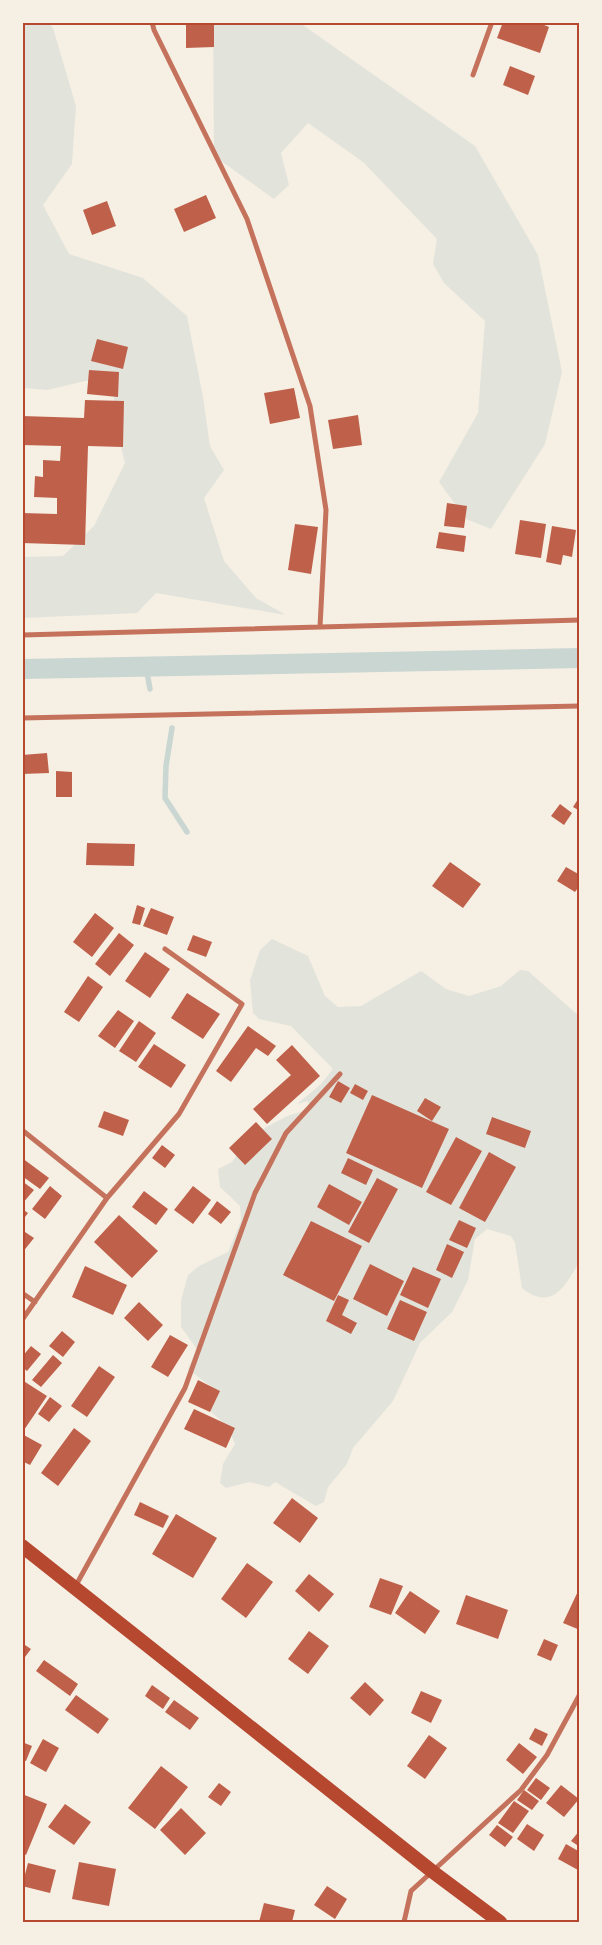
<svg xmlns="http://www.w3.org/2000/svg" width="602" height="1945" font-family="'Archivo Narrow',sans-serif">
  <rect width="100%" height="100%" fill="#f6efe4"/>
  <path fill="#e2e4dc" d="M 48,22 L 53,28 L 76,106 L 72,164 L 43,205 L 69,254 L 143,278 L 187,316 L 203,397 L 210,446 L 224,470 L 204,498 L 224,561 L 256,598 L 286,615 L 156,593 L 137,613 L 23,618 L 22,557 L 63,556 L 94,526 L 125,463 L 115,422 L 113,381 L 85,381 L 47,390 L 23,388 L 23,23 Z
    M 213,23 L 300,23 L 475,146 L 538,255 L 562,372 L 545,444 L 491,529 L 466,519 L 439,482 L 478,413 L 485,321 L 444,283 L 433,264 L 437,239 L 363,162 L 308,123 L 281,153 L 289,185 L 274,199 L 214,156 Z
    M 272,939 L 308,956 L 325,996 L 338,1007 L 361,1006 L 421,971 L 446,989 L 469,996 L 501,986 L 520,970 L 528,971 L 579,1016 L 579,1263 C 569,1278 558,1304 536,1296 C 531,1295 526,1291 522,1288 L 515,1243 L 511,1236 L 487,1229 L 475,1239 L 468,1280 L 452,1312 L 420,1343 L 393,1401 L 353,1448 L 347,1464 L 328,1487 L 324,1502 L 316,1506 L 275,1482 L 269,1487 L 249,1482 L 226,1488 L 220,1483 L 223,1464 L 235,1444 L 228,1427 L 209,1410 L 213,1388 L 188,1369 L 197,1349 L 181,1327 L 181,1301 L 188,1275 L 199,1266 L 228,1252 L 241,1221 L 240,1206 L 220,1187 L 218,1169 L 232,1162 L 250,1136 L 287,1116 L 310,1109 L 308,1101 L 297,1104 L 321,1084 L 333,1069 L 291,1026 L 259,1019 L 253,1013 L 250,980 L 260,950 Z"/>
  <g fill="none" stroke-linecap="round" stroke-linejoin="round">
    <path stroke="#c9d6d2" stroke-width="5.5" d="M 146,667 L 150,689
      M 172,728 L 166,766 L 165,798 L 187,832"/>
    <path stroke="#c9d6d2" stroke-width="20" d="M 22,669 L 580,658"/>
  </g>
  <path fill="#bf614a" d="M 186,22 L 214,22 L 214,47 L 186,48 Z
    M 503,22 L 537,22 L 549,27 L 540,53 L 497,38 Z
    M 510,66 L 535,76 L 528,95 L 503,85 Z
    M 206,195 L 216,218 L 184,232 L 174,209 Z
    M 107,201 L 116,226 L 92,235 L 83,210 Z
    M 97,339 L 128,347 L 123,369 L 91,361 Z
    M 89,370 L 119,372 L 118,397 L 87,394 Z
    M 294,388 L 300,418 L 270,424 L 264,393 Z
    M 85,400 L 124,401 L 123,447 L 88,446 L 85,545 L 22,543 L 22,513 L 57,514 L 57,498 L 34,497 L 35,476 L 43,477 L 43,460 L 60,461 L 61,446 L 22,445 L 22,416 L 84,418 Z
    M 358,415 L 362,445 L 333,449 L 328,420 Z
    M 447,503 L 467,506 L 464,528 L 444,526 Z
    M 520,520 L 546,524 L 541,558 L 515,554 Z
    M 295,524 L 318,527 L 311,574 L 288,570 Z
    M 552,526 L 576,530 L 572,557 L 563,555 L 561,565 L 546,562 Z
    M 439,532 L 466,536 L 464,552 L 436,548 Z
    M 47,753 L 49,773 L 22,774 L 22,755 Z
    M 56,771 L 72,772 L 72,797 L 56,797 Z
    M 580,796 L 580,811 L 573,807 Z
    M 560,804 L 572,813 L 564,825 L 551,816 Z
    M 87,843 L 135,844 L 134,866 L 86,865 Z
    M 450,862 L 481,884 L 463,908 L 432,886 Z
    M 566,867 L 580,875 L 580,885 L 575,892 L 557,881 Z
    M 137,905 L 145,908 L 140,925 L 132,923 Z
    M 151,908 L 174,917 L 167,935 L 143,926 Z
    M 95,913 L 114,928 L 92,957 L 73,942 Z
    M 119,933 L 134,945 L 110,976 L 95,964 Z
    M 193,935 L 212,942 L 206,957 L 187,950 Z
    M 145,952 L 170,969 L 150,998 L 125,981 Z
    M 88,976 L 103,987 L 79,1022 L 64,1012 Z
    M 187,993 L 220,1014 L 203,1039 L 171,1018 Z
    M 118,1010 L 134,1021 L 115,1048 L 98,1036 Z
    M 139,1021 L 156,1033 L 136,1062 L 119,1051 Z
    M 248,1026 L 276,1046 L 268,1056 L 256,1048 L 231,1082 L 216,1071 Z
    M 154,1044 L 186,1065 L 171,1088 L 138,1067 Z
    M 292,1045 L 320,1076 L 267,1124 L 253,1109 L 291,1075 L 276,1060 Z
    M 338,1081 L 350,1088 L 341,1103 L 329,1097 Z
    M 355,1084 L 368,1091 L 363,1100 L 350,1093 Z
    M 372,1095 L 449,1129 L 422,1188 L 346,1153 Z
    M 425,1098 L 441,1107 L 432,1121 L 417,1111 Z
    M 104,1111 L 129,1120 L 123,1136 L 98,1127 Z
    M 492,1117 L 531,1131 L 525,1148 L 486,1134 Z
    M 256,1122 L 272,1139 L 245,1165 L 229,1148 Z
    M 456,1137 L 482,1151 L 451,1205 L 426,1192 Z
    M 162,1145 L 175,1155 L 165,1168 L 152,1158 Z
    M 489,1152 L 516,1167 L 485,1222 L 459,1208 Z
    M 22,1158 L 49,1178 L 40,1189 L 22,1176 Z
    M 348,1158 L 373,1170 L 366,1185 L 341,1173 Z
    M 377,1178 L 398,1189 L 369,1243 L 348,1232 Z
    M 22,1181 L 34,1190 L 22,1204 Z
    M 329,1184 L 362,1202 L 349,1225 L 317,1207 Z
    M 50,1186 L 62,1196 L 45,1219 L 32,1209 Z
    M 193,1186 L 211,1200 L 193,1224 L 174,1210 Z
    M 144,1191 L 168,1209 L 156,1225 L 132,1207 Z
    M 217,1201 L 231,1212 L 221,1224 L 208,1214 Z
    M 22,1209 L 28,1213 L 22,1221 Z
    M 119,1215 L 158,1251 L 132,1278 L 94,1242 Z
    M 459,1220 L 476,1228 L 467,1248 L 449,1240 Z
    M 311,1221 L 362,1246 L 334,1301 L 283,1275 Z
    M 22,1230 L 34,1238 L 22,1253 Z
    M 447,1244 L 464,1252 L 452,1278 L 436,1270 Z
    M 370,1264 L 404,1281 L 387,1316 L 353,1299 Z
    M 85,1266 L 127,1285 L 113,1315 L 72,1297 Z
    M 413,1267 L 441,1279 L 428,1308 L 400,1295 Z
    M 338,1295 L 349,1300 L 342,1315 L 357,1323 L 351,1334 L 326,1321 Z
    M 400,1300 L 427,1312 L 414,1341 L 387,1329 Z
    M 139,1302 L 163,1325 L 148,1341 L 124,1318 Z
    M 62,1331 L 75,1342 L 63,1357 L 49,1346 Z
    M 170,1335 L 188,1345 L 168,1377 L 151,1367 Z
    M 31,1346 L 41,1354 L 27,1371 L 22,1367 L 22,1357 Z
    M 53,1355 L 62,1363 L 41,1387 L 32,1380 Z
    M 99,1366 L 115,1377 L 87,1417 L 71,1406 Z
    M 22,1380 L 47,1396 L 22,1433 Z
    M 198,1380 L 220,1391 L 210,1412 L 188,1402 Z
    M 50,1397 L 62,1406 L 49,1422 L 38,1414 Z
    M 194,1409 L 235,1428 L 226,1448 L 184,1429 Z
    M 74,1428 L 91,1441 L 58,1486 L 41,1473 Z
    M 22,1434 L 42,1445 L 30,1465 L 22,1461 Z
    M 292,1498 L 318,1518 L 300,1543 L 273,1523 Z
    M 140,1502 L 169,1516 L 163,1528 L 134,1515 Z
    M 176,1514 L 217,1538 L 193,1578 L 152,1554 Z
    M 247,1563 L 273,1582 L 246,1618 L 221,1599 Z
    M 309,1574 L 334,1594 L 319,1612 L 295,1591 Z
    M 380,1578 L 403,1586 L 391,1615 L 369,1607 Z
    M 580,1587 L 580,1630 L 563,1623 Z
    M 410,1591 L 440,1611 L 425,1634 L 395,1613 Z
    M 466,1595 L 508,1610 L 498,1639 L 456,1624 Z
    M 309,1631 L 329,1646 L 308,1674 L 288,1659 Z
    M 544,1639 L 558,1645 L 551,1661 L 537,1655 Z
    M 22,1643 L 31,1649 L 22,1661 Z
    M 44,1660 L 78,1684 L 70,1696 L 36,1671 Z
    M 365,1682 L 384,1700 L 370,1716 L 350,1698 Z
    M 152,1685 L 170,1698 L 163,1709 L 145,1696 Z
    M 421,1691 L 442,1700 L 431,1723 L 411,1713 Z
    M 76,1695 L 109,1719 L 98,1734 L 65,1710 Z
    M 174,1700 L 199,1718 L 190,1730 L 165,1712 Z
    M 535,1728 L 548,1734 L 542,1746 L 529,1739 Z
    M 429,1735 L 447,1748 L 425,1779 L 407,1766 Z
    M 43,1739 L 59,1748 L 46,1772 L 30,1763 Z
    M 22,1742 L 32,1746 L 26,1761 L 22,1760 Z
    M 519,1743 L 537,1757 L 523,1774 L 506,1760 Z
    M 161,1766 L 188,1787 L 155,1829 L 128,1808 Z
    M 536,1778 L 550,1788 L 541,1800 L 527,1790 Z
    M 219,1783 L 231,1792 L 221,1806 L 208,1797 Z
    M 561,1785 L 579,1799 L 564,1817 L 546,1803 Z
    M 524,1790 L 539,1801 L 532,1810 L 517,1800 Z
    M 22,1794 L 47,1804 L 26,1855 L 22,1853 Z
    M 514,1801 L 529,1811 L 513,1833 L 498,1823 Z
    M 65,1804 L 91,1822 L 74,1845 L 48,1827 Z
    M 181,1808 L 206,1833 L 185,1855 L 160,1830 Z
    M 527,1824 L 544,1835 L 534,1851 L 517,1839 Z
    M 497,1825 L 513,1837 L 505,1847 L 489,1835 Z
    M 580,1830 L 580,1847 L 571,1841 Z
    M 566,1844 L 580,1852 L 578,1870 L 558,1859 Z
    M 79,1862 L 116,1869 L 109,1906 L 72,1899 Z
    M 28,1863 L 56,1870 L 50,1893 L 22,1886 Z
    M 327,1886 L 347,1899 L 335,1919 L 314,1905 Z
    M 264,1903 L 295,1910 L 292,1922 L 259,1922 Z"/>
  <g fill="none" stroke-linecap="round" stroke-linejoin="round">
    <path stroke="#c5725c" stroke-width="5" d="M 152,22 L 154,30 L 247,219 L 310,406 L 326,510 L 320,627
      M 473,75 L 492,22
      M 22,635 L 580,620
      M 22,718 L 580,706
      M 22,1130 L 107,1198
      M 22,1293 L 35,1302
      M 22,1320 L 107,1198 L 179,1114 L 242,1004 L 165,949
      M 75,1587 L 185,1388 L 255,1193 L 286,1133 L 340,1074
      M 404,1922 L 411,1891 L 521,1790 L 547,1755 L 580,1694"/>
    <path stroke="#b5482f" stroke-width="14" d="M 22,1546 L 433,1872 L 500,1922"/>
  </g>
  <rect width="602" height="1945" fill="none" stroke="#f6efe4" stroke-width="48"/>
  <rect x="24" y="24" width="554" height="1897" fill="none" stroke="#b5482f" stroke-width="2"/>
</svg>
